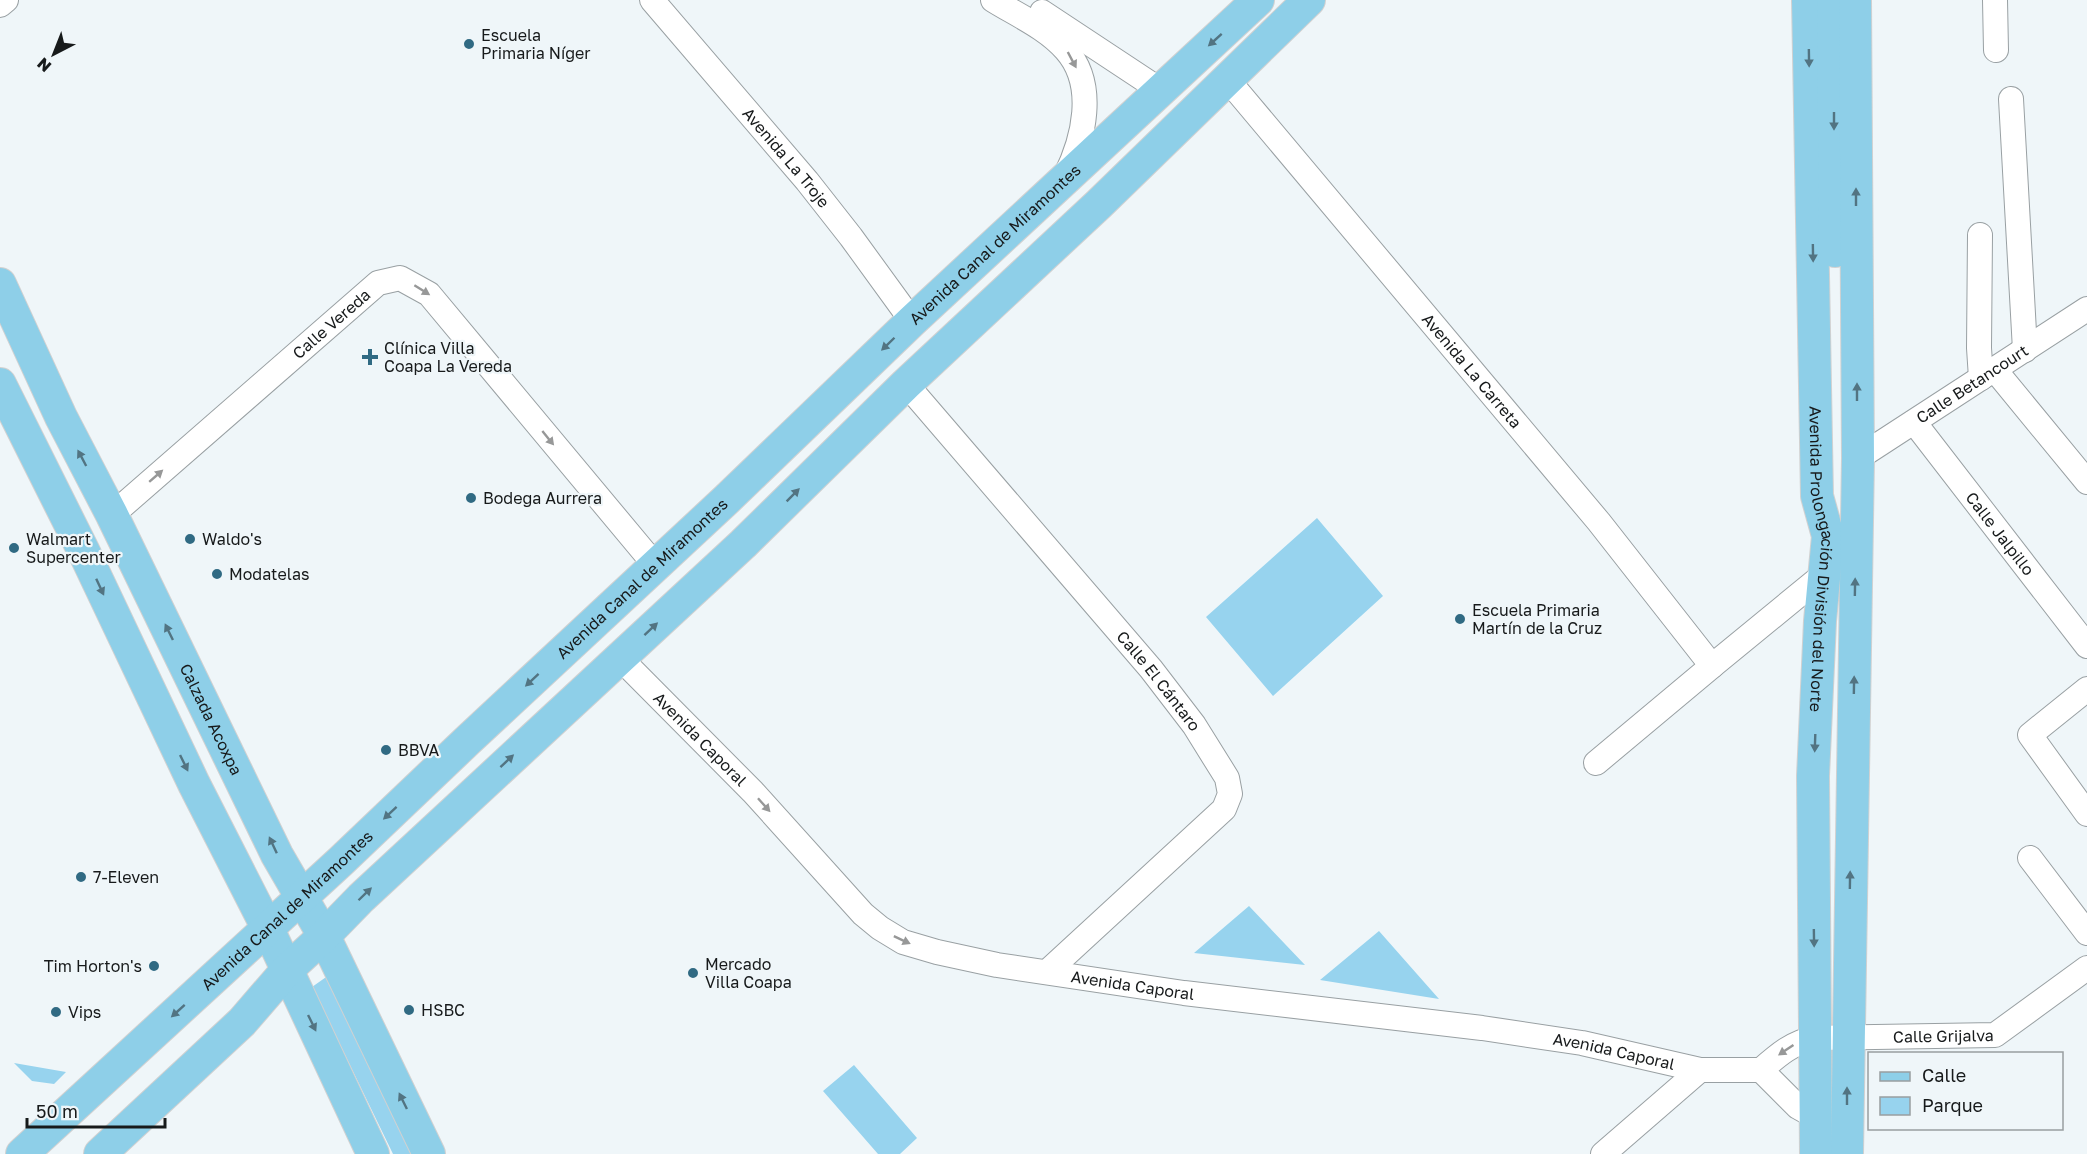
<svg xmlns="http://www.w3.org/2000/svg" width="2087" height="1154" font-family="'Golos Text',sans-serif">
  <rect width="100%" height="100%" fill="#eff6f9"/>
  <path fill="#97d3ee" d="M 1317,518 L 1383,596 L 1273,696 L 1206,617 Z
    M 1249,906 L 1305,965 L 1194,953 Z
    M 1379,931 L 1439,999 L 1320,980 Z
    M 329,975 L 416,1154 L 393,1154 L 312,987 Z
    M 14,1063 L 66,1072 L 54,1084 L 32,1081 Z
    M 854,1065 L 917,1138 L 900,1154 L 878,1154 L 823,1091 Z"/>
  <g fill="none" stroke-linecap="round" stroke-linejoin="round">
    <g stroke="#99a0a3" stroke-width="26">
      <g id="minor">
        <path id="s1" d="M 652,0 L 807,181 L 851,237 L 912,321"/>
        <path d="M 993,0 C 1017,15 1047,28 1066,50 C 1097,85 1084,139 1065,177"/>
        <path d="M 1995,0 L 1996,50"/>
        <path d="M 0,5 L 6,0"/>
        <path d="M 1042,12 L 1160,90"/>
        <path id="s2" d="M 1227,79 L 1599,522 L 1712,666 L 1823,575"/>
        <path d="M 2011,99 L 2025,350"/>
        <path d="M 1980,235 L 1979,348 L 1981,378"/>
        <path d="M 1995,370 L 2087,482"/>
        <path id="s3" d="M 906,384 L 1151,669 L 1194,725 L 1227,778 L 1230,794 L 1224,809 L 1048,971"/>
        <path id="s4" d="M 1914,422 L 2087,646"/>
        <path id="s5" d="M 1858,458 L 2087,309"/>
        <path id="s6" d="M 112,515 L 378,283 L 400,278 L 429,294 L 655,565"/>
        <path id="s7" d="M 620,658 L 753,792 L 863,914 L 880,928 L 903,942 L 937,952 L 997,965 L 1184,993 L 1482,1028 L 1582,1043 L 1700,1070 L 1761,1070 L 1798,1107 L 1816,1117"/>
        <path d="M 2087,689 L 2030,735 L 2087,814"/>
        <path d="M 1596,763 L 1712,666"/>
        <path d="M 2030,858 L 2087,933"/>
        <path id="s8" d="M 1761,1070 C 1778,1055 1793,1042 1815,1038 L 1995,1035 L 2087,968"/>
        <path d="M 1603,1154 L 1700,1070"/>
      </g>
    </g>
    <g stroke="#d1d1d1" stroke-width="34">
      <g id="major">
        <path id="s9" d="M 1808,0 L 1817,496 L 1828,536 L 1820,621 L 1813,776 L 1816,1154"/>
        <path d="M 1833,0 L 1835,251"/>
        <path id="s10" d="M 0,284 L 61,417 L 112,515 L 277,855 L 324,936 L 429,1154"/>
        <path d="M 0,384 L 84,552 L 194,784 L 268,929 L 373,1154"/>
        <path id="s11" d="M 22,1154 L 341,861 L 467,741 L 727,499 L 912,321 L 1258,0"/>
        <path d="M 100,1154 L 242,1022 L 287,970 L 324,936 L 361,898 L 743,544 L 906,384 L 1099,204 L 1309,0"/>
        <path d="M 1847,1154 L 1858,458 L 1855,0"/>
      </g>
    </g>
    <use href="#minor" stroke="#fff" stroke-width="24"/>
    <use href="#major" stroke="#8ecfe8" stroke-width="32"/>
  </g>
  <defs><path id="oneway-solid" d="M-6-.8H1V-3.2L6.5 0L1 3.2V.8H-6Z" transform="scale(1.5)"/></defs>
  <g fill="#527482">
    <use href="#oneway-solid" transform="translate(1215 40) rotate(138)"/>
    <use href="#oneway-solid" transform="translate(1809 58) rotate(89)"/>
    <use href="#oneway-solid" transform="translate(1834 121) rotate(90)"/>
    <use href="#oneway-solid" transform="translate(1856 197) rotate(-90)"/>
    <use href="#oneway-solid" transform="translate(1813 253) rotate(89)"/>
    <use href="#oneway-solid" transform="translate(888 344) rotate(136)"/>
    <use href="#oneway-solid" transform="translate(1857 392) rotate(-90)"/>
    <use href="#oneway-solid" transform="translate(82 458) rotate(-118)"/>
    <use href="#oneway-solid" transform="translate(793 495) rotate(-45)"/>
    <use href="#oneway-solid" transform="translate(100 587) rotate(65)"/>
    <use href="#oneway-solid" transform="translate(1855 587) rotate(-89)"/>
    <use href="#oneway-solid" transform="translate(651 629) rotate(-43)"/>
    <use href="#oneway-solid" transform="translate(169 632) rotate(-116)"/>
    <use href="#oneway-solid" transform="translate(532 680) rotate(137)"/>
    <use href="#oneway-solid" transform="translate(1854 685) rotate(-89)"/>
    <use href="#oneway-solid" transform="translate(1815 743) rotate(92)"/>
    <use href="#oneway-solid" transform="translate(507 761) rotate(-43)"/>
    <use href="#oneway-solid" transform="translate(184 763) rotate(64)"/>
    <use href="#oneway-solid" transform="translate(390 813) rotate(137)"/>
    <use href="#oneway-solid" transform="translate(273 845) rotate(-115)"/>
    <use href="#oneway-solid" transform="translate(1850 880) rotate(-89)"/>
    <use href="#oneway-solid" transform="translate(365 894) rotate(-44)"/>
    <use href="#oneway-solid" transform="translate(1814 938) rotate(89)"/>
    <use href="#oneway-solid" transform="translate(178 1011) rotate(138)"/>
    <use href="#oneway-solid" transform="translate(312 1023) rotate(64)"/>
    <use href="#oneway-solid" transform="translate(1847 1096) rotate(-90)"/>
    <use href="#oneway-solid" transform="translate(403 1101) rotate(-116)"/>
  </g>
  <g fill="#979898">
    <use href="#oneway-solid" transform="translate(1072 60) rotate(62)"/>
    <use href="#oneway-solid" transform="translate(422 290) rotate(32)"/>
    <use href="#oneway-solid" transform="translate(548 438) rotate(51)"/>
    <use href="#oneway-solid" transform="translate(156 476) rotate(-41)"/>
    <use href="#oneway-solid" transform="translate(764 805) rotate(48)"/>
    <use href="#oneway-solid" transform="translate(902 940) rotate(25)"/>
    <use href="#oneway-solid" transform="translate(1786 1050) rotate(146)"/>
  </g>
  <g fill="#306a83" stroke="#eff6f9" stroke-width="2">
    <circle cx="469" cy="44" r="6"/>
    <path d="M367 348h6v6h6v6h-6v6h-6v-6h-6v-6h6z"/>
    <circle cx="471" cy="498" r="6"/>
    <circle cx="190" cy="539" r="6"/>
    <circle cx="14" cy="548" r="6"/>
    <circle cx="217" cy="574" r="6"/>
    <circle cx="1460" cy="619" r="6"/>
    <circle cx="386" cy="750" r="6"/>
    <circle cx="81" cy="877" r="6"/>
    <circle cx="154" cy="966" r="6"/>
    <circle cx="693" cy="973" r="6"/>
    <circle cx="409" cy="1010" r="6"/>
    <circle cx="56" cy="1012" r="6"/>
  </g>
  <g text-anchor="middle" stroke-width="4.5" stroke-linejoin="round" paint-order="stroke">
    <g font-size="16" fill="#171a1b" stroke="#eff6f9" text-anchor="start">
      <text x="481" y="41">Escuela<tspan x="481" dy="18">Primaria Níger</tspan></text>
      <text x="384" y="354">Clínica Villa<tspan x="384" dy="18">Coapa La Vereda</tspan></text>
      <text x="483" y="504">Bodega Aurrera</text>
      <text x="26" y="545">Walmart<tspan x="26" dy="18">Supercenter</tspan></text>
      <text x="202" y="545">Waldo's</text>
      <text x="229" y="580">Modatelas</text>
      <text x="1472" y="616">Escuela Primaria<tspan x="1472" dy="18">Martín de la Cruz</tspan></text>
      <text x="398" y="756">BBVA</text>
      <text x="93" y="883">7-Eleven</text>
      <text x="705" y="970">Mercado<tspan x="705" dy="18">Villa Coapa</tspan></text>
      <text x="142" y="972" text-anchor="end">Tim Horton's</text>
      <text x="421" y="1016">HSBC</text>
      <text x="68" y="1018">Vips</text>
    </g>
    <g font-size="16" fill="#171a1b" stroke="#eff6f9">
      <text dy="6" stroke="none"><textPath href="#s1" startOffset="207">Avenida La Troje</textPath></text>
      <text dy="6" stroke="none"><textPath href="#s11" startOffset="1332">Avenida Canal de Miramontes</textPath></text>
      <text dy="6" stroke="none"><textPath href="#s6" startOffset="291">Calle Vereda</textPath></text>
      <text dy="6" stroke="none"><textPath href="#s2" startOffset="381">Avenida La Carreta</textPath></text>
      <text dy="6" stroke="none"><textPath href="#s5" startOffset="136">Calle Betancourt</textPath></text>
      <text dy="6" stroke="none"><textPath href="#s4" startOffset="141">Calle Jalpillo</textPath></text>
      <text dy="6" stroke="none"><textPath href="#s9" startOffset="560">Avenida Prolongación División del Norte</textPath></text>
      <text dy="6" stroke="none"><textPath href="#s11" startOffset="846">Avenida Canal de Miramontes</textPath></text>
      <text dy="6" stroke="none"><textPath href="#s3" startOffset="390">Calle El Cántaro</textPath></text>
      <text dy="6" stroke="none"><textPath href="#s10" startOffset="484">Calzada Acoxpa</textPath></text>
      <text dy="6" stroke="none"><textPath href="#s7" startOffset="114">Avenida Caporal</textPath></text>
      <text dy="6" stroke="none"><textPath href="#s11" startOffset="360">Avenida Canal de Miramontes</textPath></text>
      <text dy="6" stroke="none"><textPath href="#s7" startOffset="636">Avenida Caporal</textPath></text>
      <text dy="6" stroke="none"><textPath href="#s8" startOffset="192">Calle Grijalva</textPath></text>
      <text dy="6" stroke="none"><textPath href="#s7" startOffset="1122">Avenida Caporal</textPath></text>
    </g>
  </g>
  <rect x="1868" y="1052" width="195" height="78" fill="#eff6f9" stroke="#999ea0" stroke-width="1.5"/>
  <rect x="1880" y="1072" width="30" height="9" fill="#8ecfe8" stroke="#999ea0" stroke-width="1.5"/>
  <text x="1922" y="1082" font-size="18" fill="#171a1b">Calle</text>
  <rect x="1880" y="1097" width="30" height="18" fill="#97d3ee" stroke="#999ea0" stroke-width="1.5"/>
  <text x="1922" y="1112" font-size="18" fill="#171a1b">Parque</text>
  <g transform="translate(54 54) rotate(222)" stroke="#eff6f9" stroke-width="4.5" paint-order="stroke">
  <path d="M0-4.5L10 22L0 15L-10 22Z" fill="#171a1b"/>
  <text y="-9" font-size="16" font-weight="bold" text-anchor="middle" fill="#171a1b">N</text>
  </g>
  <path d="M27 1118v9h138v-9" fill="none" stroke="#171a1b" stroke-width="3"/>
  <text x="36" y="1118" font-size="18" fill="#171a1b" stroke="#eff6f9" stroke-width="4.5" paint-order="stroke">50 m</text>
</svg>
